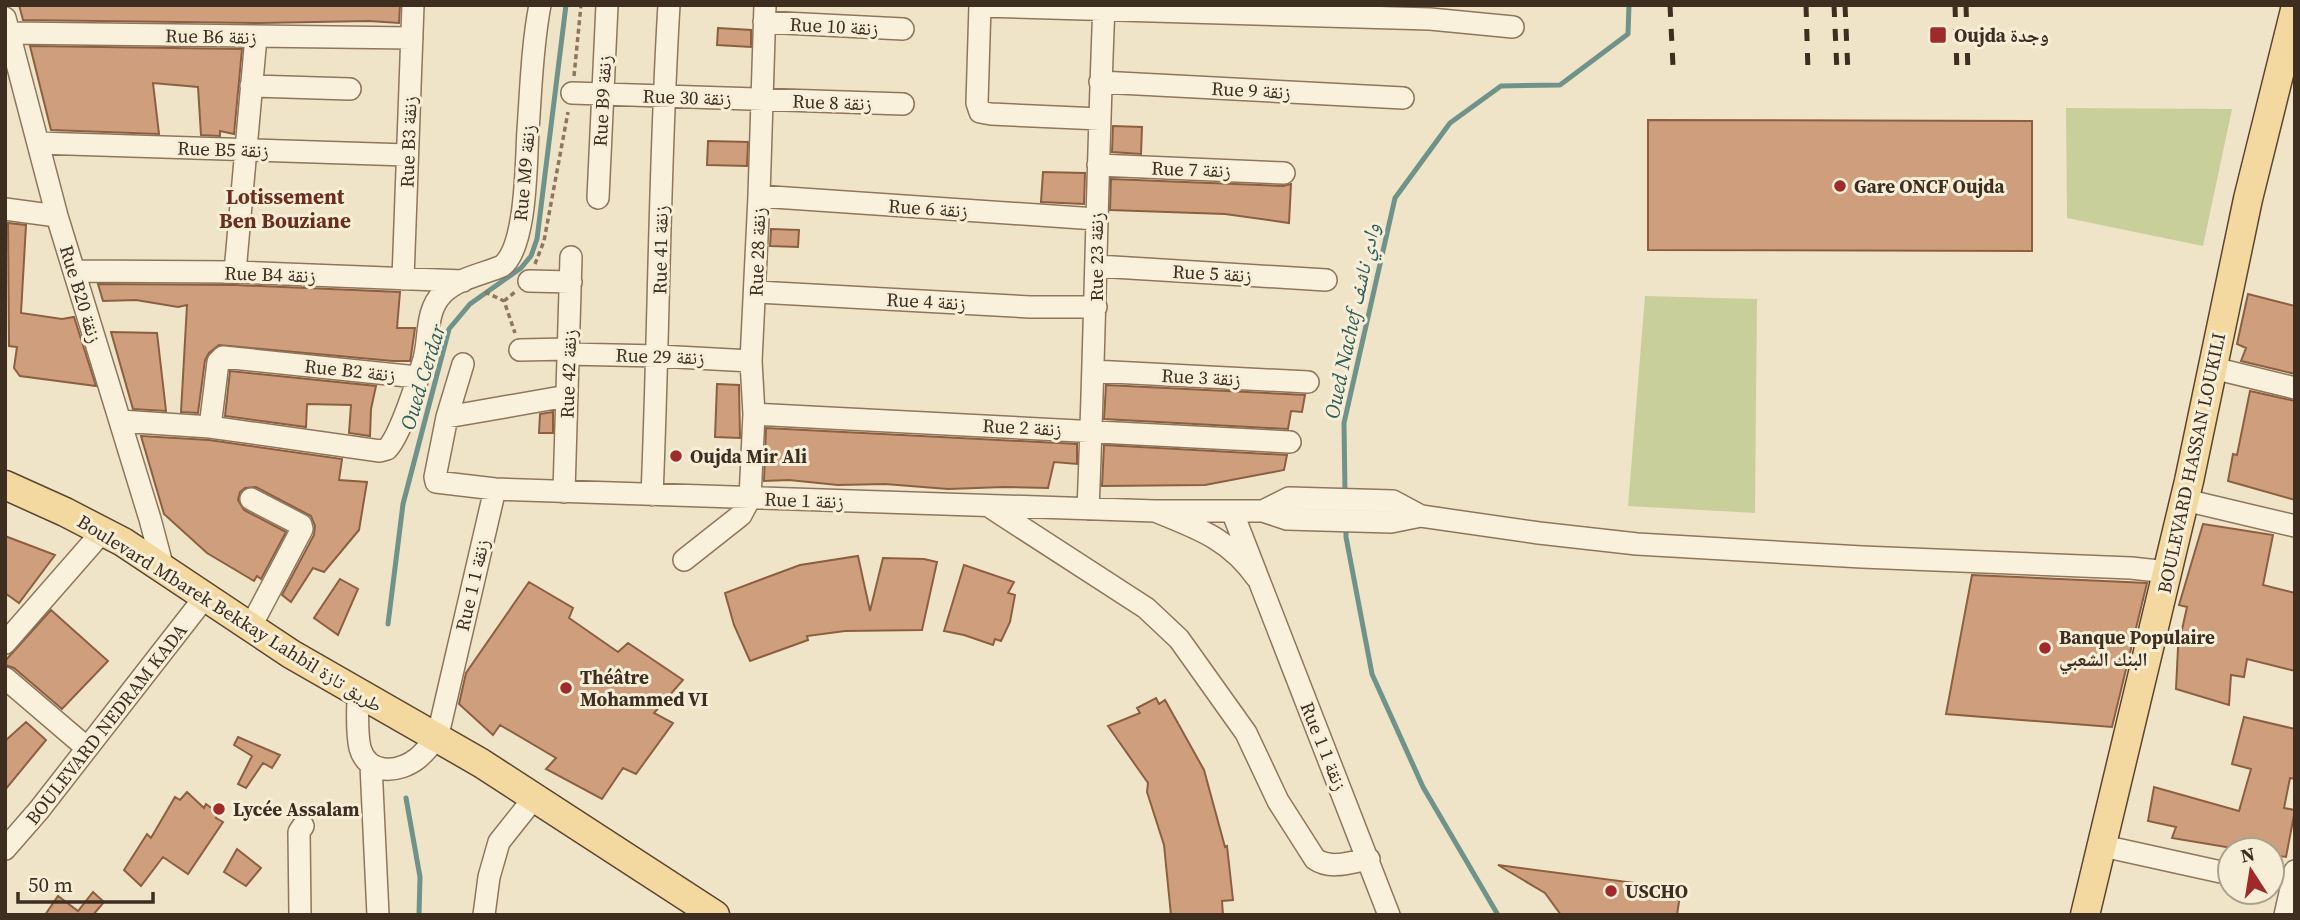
<svg xmlns="http://www.w3.org/2000/svg" width="2300" height="920" font-family="'Source Serif 4','Noto Naskh Arabic',serif">
  <rect width="100%" height="100%" fill="#f0e4c8"/>
  <path fill="#c9cf9b" d="M 2066,108 L 2232,109 L 2203,246 L 2067,218 Z
    M 1645,296 L 1757,299 L 1755,513 L 1628,506 Z"/>
  <g fill="none" stroke-linecap="round" stroke-linejoin="round">
    <path stroke="#6f938a" stroke-width="5" d="M 1345,494 L 1344,423 L 1395,198 L 1450,123 L 1501,86 L 1560,85 L 1628,34 L 1629,5
      M 1346,525 L 1346,537 L 1372,674 L 1423,787 L 1498,915
      M 388,624 L 403,504 L 449,329 L 470,304 L 521,268 L 531,256 L 537,239 L 566,5
      M 406,798 L 420,877 L 419,915"/>
  </g>
  <path fill="#cf9f7d" stroke="#8d5f41" stroke-width="2" d="M 19,5 L 400,5 L 399,23 L 369,21 L 260,23 L 23,20 Z
    M 718,28 L 751,30 L 751,47 L 717,45 Z
    M 30,46 L 242,49 L 234,134 L 220,131 L 220,136 L 201,135 L 198,87 L 153,83 L 159,134 L 51,130 Z
    M 1648,120 L 2032,121 L 2032,251 L 1648,250 Z
    M 1113,126 L 1142,127 L 1141,154 L 1112,152 Z
    M 708,141 L 748,142 L 747,166 L 707,165 Z
    M 1043,172 L 1085,173 L 1084,204 L 1041,202 Z
    M 1111,179 L 1283,186 L 1291,184 L 1289,223 L 1225,214 L 1110,210 Z
    M 8,223 L 26,225 L 21,313 L 62,319 L 74,317 L 96,386 L 20,376 L 14,368 L 17,347 L 9,346 Z
    M 771,229 L 799,230 L 798,247 L 770,246 Z
    M 98,284 L 235,285 L 400,292 L 397,328 L 415,328 L 411,356 L 410,361 L 393,361 L 219,345 L 209,353 L 205,360 L 198,413 L 181,412 L 187,305 L 178,307 L 136,300 L 103,301 Z
    M 2248,294 L 2295,306 L 2295,374 L 2241,361 L 2246,348 L 2237,344 Z
    M 111,332 L 157,333 L 166,411 L 133,409 Z
    M 230,371 L 376,386 L 371,409 L 370,436 L 349,433 L 351,405 L 307,404 L 306,427 L 225,416 Z
    M 717,384 L 739,385 L 740,438 L 715,437 Z
    M 1106,385 L 1305,395 L 1302,412 L 1291,411 L 1288,429 L 1104,419 Z
    M 2250,391 L 2295,401 L 2295,500 L 2228,481 L 2233,454 L 2237,455 Z
    M 553,412 L 553,433 L 539,433 L 540,414 Z
    M 766,428 L 1077,444 L 1077,464 L 1054,462 L 1048,488 L 1004,487 L 948,489 L 885,484 L 838,485 L 789,480 L 764,481 Z
    M 141,436 L 209,440 L 342,459 L 339,480 L 367,482 L 359,530 L 324,572 L 313,568 L 291,602 L 282,595 L 314,535 L 315,526 L 311,516 L 256,487 L 245,488 L 240,492 L 238,500 L 244,510 L 286,532 L 261,579 L 257,576 L 254,581 L 207,553 L 164,514 Z
    M 1104,445 L 1287,455 L 1284,470 L 1205,485 L 1102,486 Z
    M 2203,524 L 2273,535 L 2263,585 L 2295,593 L 2295,671 L 2247,659 L 2244,677 L 2231,675 L 2229,705 L 2176,689 L 2178,648 L 2187,607 L 2179,605 Z
    M 5,536 L 55,555 L 19,603 L 5,593 Z
    M 858,556 L 870,611 L 883,558 L 924,559 L 937,562 L 922,630 L 845,631 L 807,636 L 808,640 L 750,661 L 734,625 L 725,593 L 800,565 Z
    M 964,565 L 1014,582 L 1008,593 L 1015,595 L 1010,622 L 1001,641 L 995,639 L 993,645 L 964,635 L 944,631 Z
    M 1972,575 L 2147,583 L 2112,727 L 1946,714 Z
    M 340,579 L 358,589 L 338,635 L 314,618 Z
    M 529,582 L 573,608 L 569,618 L 618,652 L 628,643 L 683,680 L 654,713 L 673,723 L 636,774 L 623,768 L 602,799 L 546,769 L 556,758 L 500,725 L 493,735 L 459,704 L 466,673 Z
    M 51,610 L 108,661 L 62,709 L 14,668 L 5,665 L 5,661 Z
    M 1156,698 L 1159,704 L 1165,700 L 1204,770 L 1225,847 L 1227,846 L 1233,900 L 1222,901 L 1223,915 L 1171,915 L 1164,845 L 1147,792 L 1148,783 L 1108,726 L 1140,713 L 1137,708 Z
    M 2244,717 L 2295,729 L 2295,779 L 2290,778 L 2284,808 L 2295,810 L 2286,857 L 2272,855 L 2272,850 L 2244,850 L 2172,838 L 2176,827 L 2148,821 L 2154,787 L 2239,811 L 2251,769 L 2232,764 Z
    M 26,722 L 46,740 L 5,790 L 5,741 Z
    M 238,737 L 280,755 L 272,768 L 263,763 L 246,788 L 238,784 L 252,756 L 234,745 Z
    M 187,792 L 204,808 L 206,804 L 218,813 L 216,818 L 223,822 L 188,874 L 163,857 L 141,886 L 124,870 L 147,834 L 151,838 L 175,797 L 180,800 Z
    M 237,849 L 261,868 L 246,886 L 224,872 Z
    M 1498,865 L 1681,889 L 1677,915 L 1561,915 L 1545,893 Z
    M 93,892 L 104,902 L 93,915 L 45,915 L 58,896 L 78,911 Z"/>
  <g fill="none" stroke-linecap="round" stroke-linejoin="round">
    <g stroke="#8d765c" stroke-width="24">
      <path id="minor" d="M 980,5 L 977,103 L 980,112 L 991,114 L 1100,119
        M 980,6 L 1430,19 L 1513,27
        M 5,18 L 57,216 L 150,519 L 163,568
        M 764,22 L 903,29
        M 9,33 L 412,38
        M 1100,82 L 1403,98
        M 251,86 L 350,89
        M 572,93 L 903,104
        M 38,143 L 407,155
        M 1098,165 L 1284,173
        M 759,196 L 1096,219
        M 598,198 L 607,5
        M 5,209 L 57,216
        M 1097,266 L 1326,280
        M 75,271 L 235,272 L 463,281
        M 235,272 L 256,37
        M 403,279 L 413,5
        M 529,281 L 571,282
        M 756,292 L 1030,307 L 1096,307
        M 520,350 L 568,349
        M 568,354 L 658,356 L 751,361
        M 463,364 L 447,417 L 435,477 L 436,482 L 495,489 L 1155,511 C 1197,528 1230,539 1257,578
        M 2213,368 L 2295,388
        M 1093,371 L 1308,382
        M 754,414 L 1290,442
        M 447,417 L 567,396
        M 120,421 L 210,427 L 380,451 L 387,449 C 400,436 418,379 424,359 C 430,336 425,311 443,293 C 458,278 484,274 502,266 C 527,247 526,161 528,130 C 531,89 532,46 540,5
        M 210,427 L 218,362 L 223,357 L 417,377
        M 564,492 L 571,257
        M 652,495 C 659,332 659,168 669,5
        M 251,499 L 301,525 L 302,529 L 251,626
        M 2185,500 L 2295,526
        M 990,507 L 1146,608 L 1179,639 L 1246,733 L 1278,801 L 1315,859 C 1331,870 1351,862 1369,859
        M 1088,509 C 1095,341 1097,173 1104,5
        M 1155,511 L 1263,511 L 1287,519 L 1391,522 L 1421,516 L 1539,533 L 1637,544 L 1862,557 L 2131,568 L 2168,572
        M 1232,511 L 1389,915
        M 1263,511 L 1289,498 L 1393,501 L 1421,516
        M 684,560 L 741,515 L 750,498 L 754,414 L 751,361 L 759,196 L 765,5
        M 5,643 L 103,531
        M 5,678 L 87,748
        M 358,693 C 358,711 356,730 360,748 C 368,776 399,773 418,758 C 424,753 430,745 437,739 L 495,489
        M 371,765 L 378,915
        M 2103,846 L 2230,874
        M 5,849 L 39,810 L 205,597
        M 300,915 L 299,832 L 303,826
        M 484,915 L 489,877 L 499,842 L 534,798
        M 2285,915 L 2295,871"/>
    </g>
    <g stroke="#5b4430" stroke-width="31">
      <path id="major" d="M 5,485 L 65,512 L 123,542 L 291,654 L 481,763 L 715,915
        M 2085,915 L 2189,481 L 2248,199 L 2295,10"/>
    </g>
    <path stroke="#8d765c" stroke-width="3.5" stroke-dasharray="5 3.5" stroke-linecap="butt" d="M 574,76 L 581,5
      M 535,264 L 544,241 L 568,112
      M 485,292 L 504,301 L 515,333
      M 504,301 L 515,292"/>
    <use href="#minor" stroke="#faf1dc" stroke-width="21"/>
    <use href="#major" stroke="#f3d9a0" stroke-width="28"/>
    <path stroke="#3d2e20" stroke-width="5" stroke-dasharray="12 12" stroke-linecap="butt" d="M 1670,5 L 1673,66
      M 1806,5 L 1808,72
      M 1834,5 L 1837,72
      M 1845,5 L 1848,73
      M 1955,5 L 1957,74
      M 1966,5 L 1968,74"/>
  </g>
  <g fill="#9e2a2b" stroke="#f7eed8" stroke-width="2.5">
    <rect x="1929" y="26" width="18" height="18" rx="3.5"/>
    <circle cx="1840" cy="186" r="7"/>
    <circle cx="676" cy="456" r="7"/>
    <circle cx="2045" cy="648" r="7"/>
    <circle cx="566" cy="688" r="7"/>
    <circle cx="219" cy="809" r="7"/>
    <circle cx="1611" cy="891" r="7"/>
  </g>
  <g text-anchor="middle" stroke-width="6" stroke-linejoin="round" paint-order="stroke">
    <g font-size="19" fill="#3d2e20" stroke="#f7eed8">
      <text transform="translate(834 26) rotate(3)" y="7">Rue 10 زنقة</text>
      <text transform="translate(211 36) rotate(1)" y="7">Rue B6 زنقة</text>
      <text transform="translate(1251 90) rotate(3)" y="7">Rue 9 زنقة</text>
      <text transform="translate(687 97) rotate(2)" y="7">Rue 30 زنقة</text>
      <text transform="translate(602 101) rotate(-87)" y="7">Rue B9 زنقة</text>
      <text transform="translate(832 102) rotate(2)" y="7">Rue 8 زنقة</text>
      <text transform="translate(408 142) rotate(-88)" y="7">Rue B3 زنقة</text>
      <text transform="translate(223 149) rotate(2)" y="7">Rue B5 زنقة</text>
      <text transform="translate(1191 169) rotate(2)" y="7">Rue 7 زنقة</text>
      <text transform="translate(524 173) rotate(-85)" y="7">Rue M9 زنقة</text>
      <text transform="translate(928 208) rotate(4)" y="7">Rue 6 زنقة</text>
      <text transform="translate(660 250) rotate(-89)" y="7">Rue 41 زنقة</text>
      <text transform="translate(757 252) rotate(-88)" y="7">Rue 28 زنقة</text>
      <text transform="translate(1096 257) rotate(-90)" y="7">Rue 23 زنقة</text>
      <text transform="translate(1212 273) rotate(3)" y="7">Rue 5 زنقة</text>
      <text transform="translate(270 274) rotate(2)" y="7">Rue B4 زنقة</text>
      <text transform="translate(81 294) rotate(73)" y="7">Rue B20 زنقة</text>
      <text transform="translate(926 301) rotate(3)" y="7">Rue 4 زنقة</text>
      <text transform="translate(660 356) rotate(2)" y="7">Rue 29 زنقة</text>
      <text transform="translate(350 370) rotate(6)" y="7">Rue B2 زنقة</text>
      <text transform="translate(568 374) rotate(-88)" y="7">Rue 42 زنقة</text>
      <text transform="translate(1201 377) rotate(3)" y="7">Rue 3 زنقة</text>
      <text transform="translate(1022 427) rotate(3)" y="7">Rue 2 زنقة</text>
      <text transform="translate(2191 463) rotate(-78)" y="7">BOULEVARD HASSAN LOUKILI</text>
      <text transform="translate(804 500) rotate(2)" y="7">Rue زنقة 1</text>
      <text transform="translate(472 585) rotate(-77)" y="7">Rue 1 زنقة 1</text>
      <text transform="translate(230 613) rotate(32)" y="7">Boulevard Mbarek Bekkay Lahbil طريق تازة</text>
      <text transform="translate(106 724) rotate(-52)" y="7">BOULEVARD NEDRAM KADA</text>
      <text transform="translate(1324 746) rotate(68)" y="7">Rue 1 زنقة 1</text>
    </g>
    <g font-size="19" font-weight="bold" fill="#3d2e20" stroke="#f7eed8" text-anchor="start">
      <text x="1954" y="42">Oujda وجدة</text>
      <text x="1854" y="193">Gare ONCF Oujda</text>
      <text x="690" y="463">Oujda Mir Ali</text>
      <text x="2059" y="644">Banque Populaire<tspan x="2059" dy="22">البنك الشعبي</tspan></text>
      <text x="580" y="684">Théâtre<tspan x="580" dy="22">Mohammed VI</tspan></text>
      <text x="233" y="816">Lycée Assalam</text>
      <text x="1625" y="898">USCHO</text>
    </g>
    <g font-size="21" font-weight="bold" fill="#6b2e1e" stroke="#f7eed8">
      <text x="285" y="204">Lotissement<tspan x="285" dy="24">Ben Bouziane</tspan></text>
    </g>
    <g font-size="21" font-style="italic" fill="#2f5d5a" stroke="#f7eed8">
      <text transform="translate(1352 321) rotate(-78)" y="7">Oued Nachef وادي ناشف</text>
      <text transform="translate(423 377) rotate(-73)" y="7">Oued Cerdar</text>
    </g>
  </g>
  <rect width="2300" height="920" fill="none" stroke="#3d2e20" stroke-width="14"/>
  <g transform="translate(2251 871) rotate(348)"><circle r="33" fill="#f7eed8" stroke="#ada18e" stroke-width="2"/>
  <path d="M0-5L12 26L0 18L-12 26Z" fill="#9e2a2b"/>
  <text y="-10" font-size="19" font-weight="bold" text-anchor="middle" fill="#3d2e20">N</text>
  </g>
  <path d="M18 892v10h135v-10" fill="none" stroke="#3d2e20" stroke-width="3.5"/>
  <text x="28" y="892" font-size="21" fill="#3d2e20" stroke="#f7eed8" stroke-width="5" paint-order="stroke">50 m</text>
</svg>
